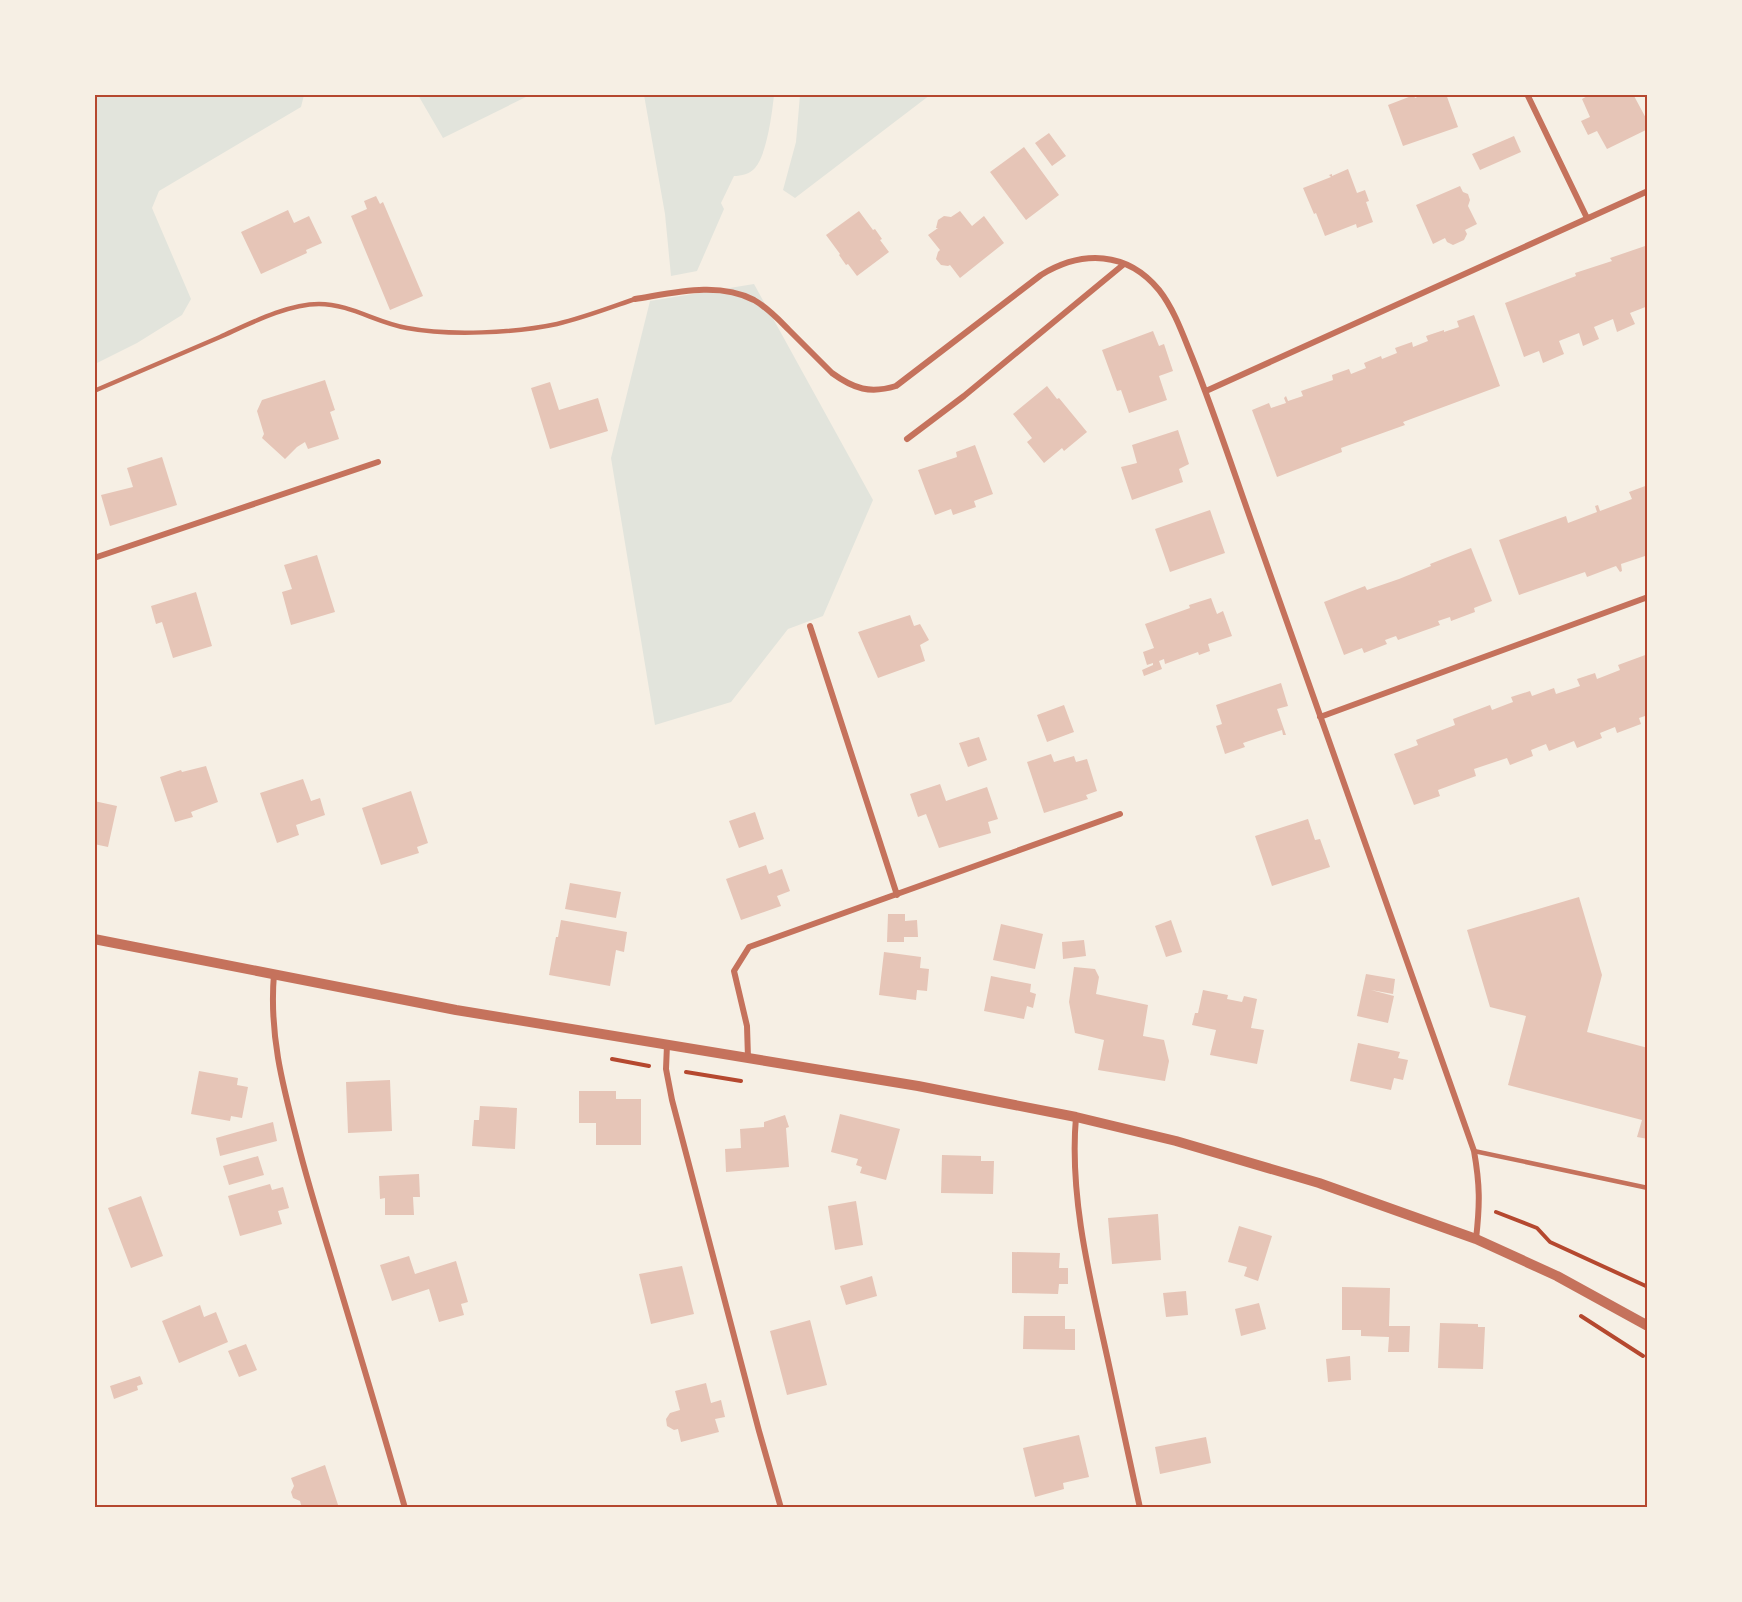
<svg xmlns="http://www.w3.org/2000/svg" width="1742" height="1602" font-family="'Archivo Narrow',sans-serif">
  <rect width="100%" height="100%" fill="#f6efe4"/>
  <path fill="#e2e4dc" d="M 95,94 L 304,95 L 301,107 L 159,191 L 152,208 L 191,299 L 182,315 L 137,343 L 95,364 Z
    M 418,95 L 530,95 L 443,138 Z
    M 644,95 L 774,95 C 772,114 767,154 755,168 C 750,174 741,176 734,176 L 721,203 L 724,209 L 697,271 L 671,276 L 665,214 Z
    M 800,95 L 800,94 L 930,95 L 795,198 L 783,190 L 796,142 Z
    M 754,284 L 873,500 L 823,616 L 788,629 L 731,702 L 655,725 L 611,458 L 650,301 Z"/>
  <path fill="#e6c5b7" d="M 1424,94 L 1446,94 L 1458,127 L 1403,146 L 1388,105 L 1414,95 L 1415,98 Z
    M 1591,94 L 1633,94 L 1648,122 L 1648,129 L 1607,149 L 1597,131 L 1588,135 L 1581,121 L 1590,117 L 1582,99 Z
    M 1049,133 L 1066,156 L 1052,166 L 1035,143 Z
    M 1514,136 L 1521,152 L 1480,170 L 1472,154 Z
    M 1024,147 L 1059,195 L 1026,220 L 990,172 Z
    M 1348,169 L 1357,193 L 1365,190 L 1369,201 L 1366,202 L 1373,222 L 1357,228 L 1356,224 L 1325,236 L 1316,213 L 1314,214 L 1303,188 L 1331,177 L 1329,175 L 1332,174 L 1332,176 Z
    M 1460,186 L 1463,192 L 1468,194 L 1470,200 L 1468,206 L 1477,224 L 1465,230 L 1467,234 L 1464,240 L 1453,245 L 1447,242 L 1445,238 L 1433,244 L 1416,205 Z
    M 376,196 L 380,204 L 383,202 L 423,296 L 390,310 L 351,216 L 367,209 L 364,201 Z
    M 288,210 L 294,223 L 309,216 L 322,243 L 306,250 L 307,253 L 261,274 L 241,232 Z
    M 859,211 L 873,230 L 875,229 L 882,239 L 880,240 L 889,252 L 857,276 L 848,264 L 846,265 L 839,255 L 840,254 L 826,235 Z
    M 960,211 L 972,226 L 984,216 L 1004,243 L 960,278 L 950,265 L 948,266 L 941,265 L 936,259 L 938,252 L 940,250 L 928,235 L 938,228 L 936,228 L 938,220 L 944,216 L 951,217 Z
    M 1648,245 L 1648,306 L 1630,313 L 1635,324 L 1617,332 L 1613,319 L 1594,327 L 1599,339 L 1583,346 L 1579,333 L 1559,341 L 1564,354 L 1543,363 L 1539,351 L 1524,357 L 1505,303 L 1576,276 L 1575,273 L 1612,261 L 1610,258 Z
    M 1474,315 L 1500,386 L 1403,422 L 1405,425 L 1341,448 L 1342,452 L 1277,477 L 1252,410 L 1269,403 L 1271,408 L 1286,403 L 1284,398 L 1286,396 L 1288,401 L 1303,396 L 1301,391 L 1333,380 L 1332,375 L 1349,369 L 1351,374 L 1366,368 L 1364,363 L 1381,356 L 1382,359 L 1397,353 L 1395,348 L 1412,342 L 1413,347 L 1428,341 L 1426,336 L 1444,330 L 1444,332 L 1459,327 L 1457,321 Z
    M 1153,331 L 1159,346 L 1164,344 L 1173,371 L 1159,376 L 1167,400 L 1129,413 L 1121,390 L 1117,391 L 1102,350 Z
    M 325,380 L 335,410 L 330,412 L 339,439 L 308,449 L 305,442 L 297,447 L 285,459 L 262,438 L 264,434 L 257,411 L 262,400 Z
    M 550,382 L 559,410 L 598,398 L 608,431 L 550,449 L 531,388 Z
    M 1047,386 L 1057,399 L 1059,398 L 1087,432 L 1064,451 L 1062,448 L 1044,463 L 1027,442 L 1032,438 L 1013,414 Z
    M 1178,430 L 1189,464 L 1179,469 L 1183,482 L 1132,500 L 1121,467 L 1137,463 L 1132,445 Z
    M 975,445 L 993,494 L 974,501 L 976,507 L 953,515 L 951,509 L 935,515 L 918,470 L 957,457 L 956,452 Z
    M 162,457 L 177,505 L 110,526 L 101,495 L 133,487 L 127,468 Z
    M 1648,485 L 1648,555 L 1621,564 L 1622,571 L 1620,572 L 1616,566 L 1587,577 L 1585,572 L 1519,595 L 1499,540 L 1566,516 L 1568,523 L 1597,512 L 1595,506 L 1598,505 L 1600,511 L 1632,499 L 1629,492 Z
    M 1210,510 L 1225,553 L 1170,572 L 1155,529 Z
    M 1471,548 L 1492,601 L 1474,608 L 1475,612 L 1451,621 L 1450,617 L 1438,621 L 1440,625 L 1398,640 L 1396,636 L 1385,640 L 1387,644 L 1364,653 L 1362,648 L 1344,655 L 1324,602 L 1365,586 L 1367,590 L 1399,579 L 1431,566 L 1430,564 Z
    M 317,555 L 335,612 L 291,625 L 282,592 L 292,589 L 284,565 Z
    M 196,592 L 212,646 L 173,658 L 162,622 L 156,624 L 151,606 Z
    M 1211,598 L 1217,614 L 1223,611 L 1232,636 L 1208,644 L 1210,651 L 1199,655 L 1198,652 L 1165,664 L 1164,659 L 1159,661 L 1162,669 L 1144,676 L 1142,670 L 1153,665 L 1153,663 L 1147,665 L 1143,652 L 1154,648 L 1145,624 L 1190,608 L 1189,605 Z
    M 910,615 L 914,626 L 920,624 L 929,640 L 920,645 L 925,661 L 878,678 L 858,632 Z
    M 1648,654 L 1648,715 L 1639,718 L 1641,724 L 1617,733 L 1615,727 L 1600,733 L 1602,738 L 1577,748 L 1574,741 L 1549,751 L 1546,744 L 1531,750 L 1533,756 L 1510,765 L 1507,758 L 1474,769 L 1476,776 L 1438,790 L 1440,796 L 1414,805 L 1394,754 L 1418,745 L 1416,740 L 1455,725 L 1453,719 L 1490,705 L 1492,710 L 1513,702 L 1511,697 L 1530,691 L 1532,696 L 1554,688 L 1556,694 L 1580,686 L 1577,679 L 1595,673 L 1597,679 L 1620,670 L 1618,665 Z
    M 1281,683 L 1288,706 L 1277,709 L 1286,735 L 1283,735 L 1282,730 L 1243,743 L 1245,747 L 1225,754 L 1216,726 L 1222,724 L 1216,705 Z
    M 1064,705 L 1074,732 L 1047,742 L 1037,715 Z
    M 979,737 L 987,760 L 968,767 L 959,743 Z
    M 1051,754 L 1054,762 L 1074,756 L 1076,762 L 1087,759 L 1097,791 L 1086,795 L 1088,799 L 1044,813 L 1027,762 Z
    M 206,766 L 218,802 L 191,812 L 193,817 L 175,822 L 160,777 L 181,770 L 182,772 Z
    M 303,779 L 311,801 L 320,798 L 325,815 L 296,825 L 299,835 L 277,843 L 260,793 Z
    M 940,784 L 946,801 L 987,787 L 998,819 L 988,822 L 991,833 L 939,848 L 926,814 L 918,817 L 910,794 Z
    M 411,791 L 428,843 L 417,847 L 419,853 L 381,865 L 362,808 Z
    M 94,801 L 117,806 L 108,847 L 94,844 Z
    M 755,812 L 764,839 L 739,848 L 729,821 Z
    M 1308,819 L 1315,840 L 1320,839 L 1330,867 L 1272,886 L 1255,836 Z
    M 766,865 L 769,874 L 782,869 L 790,891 L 777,896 L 781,906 L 741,920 L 726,879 Z
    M 570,883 L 621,892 L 616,918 L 565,909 Z
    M 1579,897 L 1602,975 L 1587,1032 L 1648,1048 L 1648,1139 L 1637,1137 L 1642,1120 L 1508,1085 L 1526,1016 L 1490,1007 L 1467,930 Z
    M 888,914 L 905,914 L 905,921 L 917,920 L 918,937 L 904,937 L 904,942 L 887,942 Z
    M 561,920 L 627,932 L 624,952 L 616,950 L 610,986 L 549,975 L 556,937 L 558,937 Z
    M 1171,920 L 1182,952 L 1166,957 L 1155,926 Z
    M 1001,924 L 1043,934 L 1035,969 L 993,960 Z
    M 1084,940 L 1086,956 L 1063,959 L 1062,942 Z
    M 884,952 L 921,957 L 920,968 L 929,969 L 927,991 L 917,990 L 916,1000 L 879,995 Z
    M 1074,967 L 1095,969 L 1099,977 L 1096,994 L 1148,1005 L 1143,1036 L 1164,1040 L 1169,1061 L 1165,1081 L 1098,1070 L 1104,1040 L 1075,1033 L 1069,1002 Z
    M 1366,974 L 1395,979 L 1393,994 L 1371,990 L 1394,996 L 1388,1023 L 1357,1016 Z
    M 991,976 L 1031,984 L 1030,992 L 1036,994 L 1033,1008 L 1027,1006 L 1024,1019 L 984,1011 Z
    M 1203,990 L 1228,995 L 1227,999 L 1242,1002 L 1244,996 L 1257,999 L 1251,1028 L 1264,1030 L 1257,1064 L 1210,1055 L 1216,1030 L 1192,1025 L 1195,1013 L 1198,1013 Z
    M 1358,1043 L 1400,1052 L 1398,1058 L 1408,1060 L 1403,1080 L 1394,1078 L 1391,1090 L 1350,1081 Z
    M 199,1071 L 238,1078 L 237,1085 L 248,1087 L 242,1118 L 231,1116 L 230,1121 L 191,1114 Z
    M 390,1080 L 392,1131 L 348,1133 L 346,1082 Z
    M 579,1091 L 616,1091 L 616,1099 L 641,1099 L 641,1145 L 596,1145 L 596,1123 L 579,1123 Z
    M 480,1106 L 517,1108 L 515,1149 L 472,1146 L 474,1120 L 479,1120 Z
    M 840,1114 L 900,1129 L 886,1180 L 860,1173 L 862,1167 L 856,1165 L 858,1159 L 831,1152 Z
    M 785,1115 L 789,1127 L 786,1128 L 789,1167 L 726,1172 L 725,1149 L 741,1148 L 740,1129 L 764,1127 L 764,1122 Z
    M 273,1122 L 277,1141 L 220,1156 L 216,1138 Z
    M 942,1155 L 981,1156 L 981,1161 L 994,1161 L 993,1194 L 941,1193 Z
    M 258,1156 L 264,1175 L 229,1185 L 223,1166 Z
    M 419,1174 L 420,1197 L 413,1197 L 414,1215 L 385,1215 L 385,1198 L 380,1199 L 379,1176 Z
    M 270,1184 L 272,1190 L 283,1187 L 289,1208 L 278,1211 L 282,1224 L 240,1236 L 228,1196 Z
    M 141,1196 L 163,1256 L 131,1268 L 108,1208 Z
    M 856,1201 L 863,1245 L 835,1250 L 828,1206 Z
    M 1158,1214 L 1161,1260 L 1112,1264 L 1108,1218 Z
    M 1239,1226 L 1272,1236 L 1258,1281 L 1244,1276 L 1247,1267 L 1228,1262 Z
    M 1012,1252 L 1060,1253 L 1059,1268 L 1068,1268 L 1068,1284 L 1059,1284 L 1058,1294 L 1012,1293 Z
    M 409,1256 L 415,1274 L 456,1261 L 468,1302 L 461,1304 L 464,1315 L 439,1322 L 429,1289 L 392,1301 L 380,1265 Z
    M 682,1266 L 694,1314 L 651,1324 L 639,1274 Z
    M 872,1276 L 877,1296 L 846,1305 L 840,1286 Z
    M 1342,1287 L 1390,1288 L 1389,1326 L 1410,1326 L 1409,1352 L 1388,1352 L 1389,1337 L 1361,1336 L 1361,1330 L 1342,1330 Z
    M 1186,1291 L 1188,1315 L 1166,1317 L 1163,1293 Z
    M 1259,1303 L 1266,1329 L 1241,1336 L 1235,1309 Z
    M 200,1305 L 204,1317 L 216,1312 L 228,1342 L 179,1363 L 162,1321 Z
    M 1024,1316 L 1065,1316 L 1065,1329 L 1075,1329 L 1075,1350 L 1023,1349 Z
    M 810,1320 L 827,1385 L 787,1395 L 770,1331 Z
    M 1440,1323 L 1478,1324 L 1478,1327 L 1485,1327 L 1483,1369 L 1438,1368 Z
    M 246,1344 L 257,1370 L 239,1377 L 228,1351 Z
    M 1350,1356 L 1351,1380 L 1328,1382 L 1326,1359 Z
    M 140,1376 L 143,1384 L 137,1386 L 138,1390 L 114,1399 L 110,1386 Z
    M 706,1383 L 711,1403 L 721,1400 L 725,1417 L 715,1419 L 719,1432 L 681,1442 L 678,1429 L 674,1430 L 667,1426 L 666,1419 L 670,1413 L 680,1410 L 675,1391 Z
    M 1079,1435 L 1089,1477 L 1063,1483 L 1064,1489 L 1035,1497 L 1023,1448 Z
    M 1206,1437 L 1211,1463 L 1160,1474 L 1155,1447 Z
    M 325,1465 L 339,1508 L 302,1508 L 300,1501 L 293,1498 L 291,1492 L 294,1486 L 291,1478 Z"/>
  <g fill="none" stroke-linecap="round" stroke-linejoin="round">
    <path stroke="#b5482f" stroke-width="4" d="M 612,1059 L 649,1066
      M 686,1072 L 741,1081
      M 1496,1212 L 1537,1228 L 1550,1242 L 1648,1287
      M 1581,1316 L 1643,1356"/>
    <path stroke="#c5725c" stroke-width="4.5" d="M 94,391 C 137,373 179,355 220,337 C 249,324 287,304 319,304 C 350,304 377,323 407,328 C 449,336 515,333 557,324 C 583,318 609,308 635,299
      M 1474,1151 L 1648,1188"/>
    <path stroke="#c5725c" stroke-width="6" d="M 1527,94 L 1587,218
      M 635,299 C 673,293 718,281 754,300 C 768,308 778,319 789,330 C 803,344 818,359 832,373 C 854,389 870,394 896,386 L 1041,275 C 1082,250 1127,251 1159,290 C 1174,309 1183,335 1192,357 C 1216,417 1236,479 1258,540 C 1329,744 1403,947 1474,1151 C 1480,1185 1480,1204 1476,1239
      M 1206,391 L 1648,191
      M 907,439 L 964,396 L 1124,264
      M 94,558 L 378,462
      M 810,626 L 897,895
      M 1320,717 L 1648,597
      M 274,974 C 269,1033 282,1083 297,1140 C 307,1180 319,1219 331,1258 C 356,1341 381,1424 405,1508
      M 667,1045 L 666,1069 L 672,1100 L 759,1431 L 781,1508
      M 748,1058 L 747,1026 L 734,971 L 749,947 L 1120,814
      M 1076,1117 C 1069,1196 1090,1279 1107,1356 C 1118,1406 1129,1457 1140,1508"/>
    <path stroke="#c5725c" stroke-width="10" d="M 94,939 L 456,1010 L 918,1086 L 1076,1117 L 1176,1141 L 1319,1183 L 1476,1239 L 1557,1276 L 1648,1326"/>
  </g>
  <rect width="1742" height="1602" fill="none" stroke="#f6efe4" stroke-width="192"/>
  <rect x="96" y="96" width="1550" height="1410" fill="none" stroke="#b5482f" stroke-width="2"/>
</svg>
